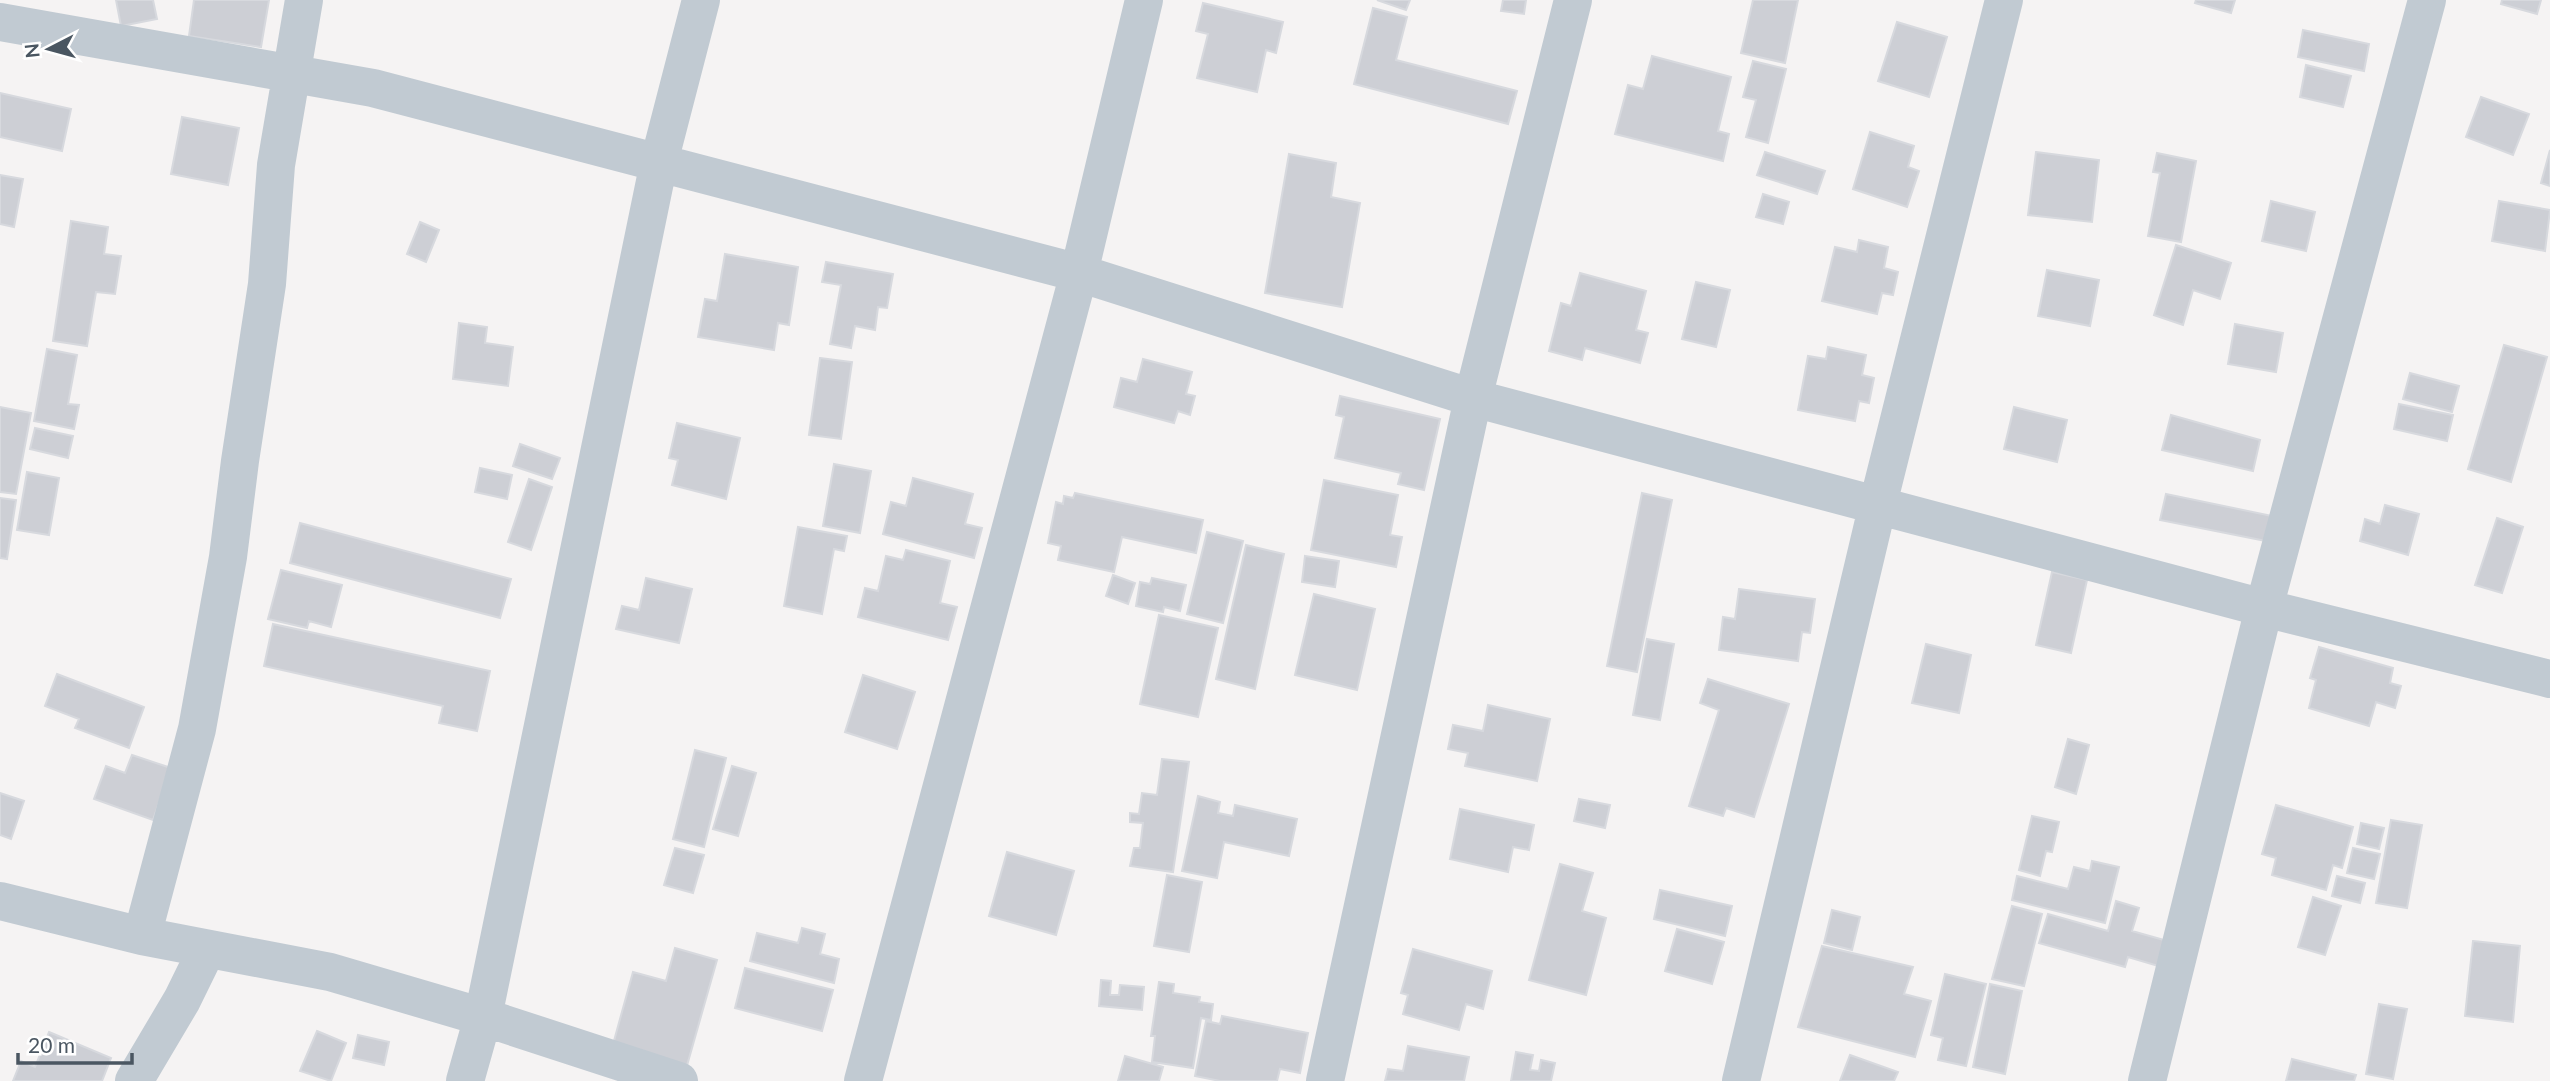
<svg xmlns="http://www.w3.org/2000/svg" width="2550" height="1081" font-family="Lato,sans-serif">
  <rect width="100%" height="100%" fill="#f5f3f3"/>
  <path fill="#cdcfd5" stroke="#d7d9de" stroke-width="2" d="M 116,0 L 153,0 L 157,19 L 121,26 Z
    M 194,0 L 269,0 L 261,47 L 189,36 Z
    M 1377,0 L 1410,0 L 1406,10 Z
    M 1503,0 L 1526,0 L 1524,14 L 1501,11 Z
    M 1753,0 L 1798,0 L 1785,63 L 1741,53 Z
    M 2196,0 L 2235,0 L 2231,13 L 2195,3 Z
    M 2502,0 L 2541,0 L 2537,14 L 2501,4 Z
    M 1203,3 L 1283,22 L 1276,53 L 1266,50 L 1257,92 L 1197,78 L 1208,34 L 1196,31 Z
    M 1373,8 L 1407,17 L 1396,60 L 1517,91 L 1508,124 L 1354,84 Z
    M 1897,22 L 1947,37 L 1929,97 L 1878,81 Z
    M 2303,30 L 2369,44 L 2364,71 L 2298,57 Z
    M 1652,56 L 1731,77 L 1718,131 L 1729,134 L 1723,161 L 1615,134 L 1628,85 L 1643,89 Z
    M 1753,61 L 1786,69 L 1768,143 L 1746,137 L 1756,100 L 1743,97 Z
    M 2306,65 L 2351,76 L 2343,107 L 2300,97 Z
    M 0,93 L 71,109 L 62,151 L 0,137 Z
    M 2481,97 L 2529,114 L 2513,155 L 2466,137 Z
    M 182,117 L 239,128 L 228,185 L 171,174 Z
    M 1870,132 L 1914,146 L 1908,167 L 1919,171 L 1907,207 L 1853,189 Z
    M 2550,150 L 2550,186 L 2541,183 Z
    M 1765,152 L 1825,171 L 1817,194 L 1757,175 Z
    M 2036,152 L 2099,160 L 2092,222 L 2028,215 Z
    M 2157,153 L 2196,161 L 2181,242 L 2148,236 L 2160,173 L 2153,172 Z
    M 1289,154 L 1336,163 L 1331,197 L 1360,203 L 1342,307 L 1265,293 Z
    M 0,175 L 23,179 L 14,227 L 0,224 Z
    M 1763,194 L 1789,202 L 1783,224 L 1756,217 Z
    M 2271,201 L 2315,212 L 2306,251 L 2262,241 Z
    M 2499,201 L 2550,210 L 2545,251 L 2492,241 Z
    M 71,221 L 108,227 L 104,254 L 121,256 L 115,294 L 96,292 L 87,346 L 53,341 Z
    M 420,222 L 439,230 L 426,262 L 407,254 Z
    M 1859,240 L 1888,247 L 1884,268 L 1898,272 L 1893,295 L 1882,293 L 1877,314 L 1822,301 L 1835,247 L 1857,252 Z
    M 2176,245 L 2231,263 L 2220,299 L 2193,290 L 2183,325 L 2154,315 Z
    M 725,254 L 798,267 L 789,325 L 778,323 L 774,350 L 698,337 L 705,299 L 717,301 Z
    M 826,262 L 893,274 L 887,308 L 878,307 L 875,330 L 855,326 L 851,348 L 830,344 L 841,285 L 822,282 Z
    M 2047,270 L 2099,280 L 2090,326 L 2038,316 Z
    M 1580,273 L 1646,291 L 1636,330 L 1648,333 L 1640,363 L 1585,348 L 1582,360 L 1549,351 L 1561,303 L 1571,306 Z
    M 1696,282 L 1730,290 L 1716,347 L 1682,339 Z
    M 459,323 L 487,327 L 485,343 L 513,347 L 508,386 L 453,379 Z
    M 2235,324 L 2283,333 L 2276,372 L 2228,364 Z
    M 2504,345 L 2547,357 L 2511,482 L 2468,469 Z
    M 1828,347 L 1866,355 L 1862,375 L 1874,378 L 1869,403 L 1859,401 L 1855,421 L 1798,410 L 1808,356 L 1826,359 Z
    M 47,349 L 77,355 L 68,404 L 79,405 L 74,429 L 34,421 Z
    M 820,358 L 852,362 L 841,439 L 809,435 Z
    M 1143,359 L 1192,372 L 1186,394 L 1195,396 L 1190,415 L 1178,411 L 1174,423 L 1114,407 L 1121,378 L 1137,382 Z
    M 2410,373 L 2459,386 L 2452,412 L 2403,399 Z
    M 1340,396 L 1440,419 L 1424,490 L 1398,484 L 1401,473 L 1335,458 L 1344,417 L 1336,415 Z
    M 2399,404 L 2453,415 L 2447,441 L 2394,429 Z
    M 0,407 L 31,413 L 16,494 L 0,492 Z
    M 2014,407 L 2067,420 L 2057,462 L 2004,449 Z
    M 2171,415 L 2260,440 L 2253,471 L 2162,450 Z
    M 677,423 L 740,438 L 726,499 L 672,485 L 678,460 L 669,458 Z
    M 35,428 L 73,436 L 68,458 L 30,449 Z
    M 520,444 L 560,458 L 552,479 L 513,466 Z
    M 834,464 L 871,471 L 860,533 L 823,526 Z
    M 480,468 L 512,475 L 507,499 L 475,492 Z
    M 27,472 L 59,478 L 49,535 L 17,530 Z
    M 913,478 L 973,494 L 965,524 L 982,528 L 974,558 L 883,534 L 891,502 L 906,506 Z
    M 529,479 L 552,487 L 531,550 L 508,542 Z
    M 1324,480 L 1398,495 L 1390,535 L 1402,537 L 1396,567 L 1311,550 Z
    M 1075,493 L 1203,520 L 1196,553 L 1122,537 L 1114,572 L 1058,560 L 1061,546 L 1048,543 L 1056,502 L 1063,504 L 1064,496 L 1073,498 Z
    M 1642,493 L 1672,500 L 1637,672 L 1607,666 Z
    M 2166,494 L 2272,516 L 2266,541 L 2160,520 Z
    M 0,498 L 16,500 L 7,559 L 0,558 Z
    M 2385,505 L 2419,514 L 2408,555 L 2360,541 L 2365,519 L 2380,524 Z
    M 2497,518 L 2523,527 L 2502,593 L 2475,585 Z
    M 300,523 L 511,579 L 500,618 L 290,563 Z
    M 798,527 L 847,536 L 844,551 L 834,549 L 822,614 L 784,606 Z
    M 1207,532 L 1243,541 L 1223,623 L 1187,614 Z
    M 1246,545 L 1284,554 L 1255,689 L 1216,679 Z
    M 906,550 L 950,561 L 940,603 L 957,607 L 948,640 L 858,617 L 865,588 L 878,591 L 886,556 L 903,560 Z
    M 1305,556 L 1339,561 L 1335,587 L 1302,582 Z
    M 281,570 L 342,585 L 331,627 L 309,621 L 307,628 L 268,619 Z
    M 2052,572 L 2087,580 L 2071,653 L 2036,645 Z
    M 1113,575 L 1135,583 L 1128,604 L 1106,596 Z
    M 646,578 L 692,589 L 679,643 L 616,629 L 622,606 L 639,610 Z
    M 1152,578 L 1186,585 L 1180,611 L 1164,607 L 1163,612 L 1136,606 L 1140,582 L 1150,584 Z
    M 1739,589 L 1815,599 L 1810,633 L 1802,632 L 1798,661 L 1719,650 L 1723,617 L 1735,619 Z
    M 1314,594 L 1375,609 L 1357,690 L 1295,675 Z
    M 1159,615 L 1218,628 L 1198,717 L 1140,704 Z
    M 273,624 L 490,671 L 477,731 L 439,723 L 443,706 L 264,666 Z
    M 1647,639 L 1674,644 L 1660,720 L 1633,715 Z
    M 1926,644 L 1971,655 L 1959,713 L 1912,703 Z
    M 2319,647 L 2393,668 L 2390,683 L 2401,686 L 2395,708 L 2376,702 L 2369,726 L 2309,708 L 2316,680 L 2310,678 Z
    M 57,674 L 144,707 L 129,748 L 75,728 L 79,719 L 45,706 Z
    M 863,675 L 915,692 L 897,749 L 845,732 Z
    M 1708,679 L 1789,704 L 1754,817 L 1726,808 L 1723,816 L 1689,806 L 1719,710 L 1700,703 Z
    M 1488,705 L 1550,719 L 1537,781 L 1465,766 L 1468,753 L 1448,749 L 1453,725 L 1483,731 Z
    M 2068,739 L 2089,745 L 2076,794 L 2055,787 Z
    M 695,750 L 726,758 L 704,847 L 673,839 Z
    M 132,755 L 171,768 L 153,820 L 94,799 L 106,766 L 125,773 Z
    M 1162,759 L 1189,762 L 1173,872 L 1130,866 L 1134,848 L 1140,848 L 1143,823 L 1130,822 L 1130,813 L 1139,814 L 1142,793 L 1157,795 Z
    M 732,766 L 756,773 L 738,836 L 713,829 Z
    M 0,793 L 24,801 L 11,839 L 0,835 Z
    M 1198,796 L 1220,802 L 1218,813 L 1233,816 L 1235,805 L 1297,819 L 1289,856 L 1224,842 L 1217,878 L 1182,871 Z
    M 1579,799 L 1610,805 L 1605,828 L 1574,821 Z
    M 2276,805 L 2353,827 L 2342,868 L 2333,865 L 2326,890 L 2272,875 L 2276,858 L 2262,854 Z
    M 1460,809 L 1534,825 L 1529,850 L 1513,847 L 1508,872 L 1450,859 Z
    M 2032,816 L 2059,822 L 2052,852 L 2046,851 L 2040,876 L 2019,870 Z
    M 2391,820 L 2422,825 L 2407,908 L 2376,903 Z
    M 2361,823 L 2384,828 L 2379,849 L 2357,844 Z
    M 675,848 L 704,855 L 693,893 L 664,885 Z
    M 2353,848 L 2380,854 L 2374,879 L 2347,873 Z
    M 1007,852 L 1074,871 L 1056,935 L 989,916 Z
    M 2092,861 L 2119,867 L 2105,923 L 2012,900 L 2017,876 L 2068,889 L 2074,867 L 2090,871 Z
    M 1560,864 L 1593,873 L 1582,911 L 1606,918 L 1586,995 L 1529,980 Z
    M 1167,875 L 1202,882 L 1189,952 L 1154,946 Z
    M 2337,876 L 2365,883 L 2360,903 L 2332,896 Z
    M 1660,890 L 1732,906 L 1725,936 L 1654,919 Z
    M 2313,897 L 2341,906 L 2325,955 L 2298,947 Z
    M 2116,901 L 2139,908 L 2132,931 L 2171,942 L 2165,968 L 2128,957 L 2125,967 L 2039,943 L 2048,914 L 2108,931 Z
    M 2012,906 L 2042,914 L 2024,986 L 1992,979 Z
    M 1832,910 L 1860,917 L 1852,950 L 1824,943 Z
    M 802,928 L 825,934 L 820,954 L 839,959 L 834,983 L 750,961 L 757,933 L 798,943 Z
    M 1677,929 L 1724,942 L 1712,984 L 1665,971 Z
    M 2473,941 L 2520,946 L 2513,1022 L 2465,1016 Z
    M 1822,946 L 1913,967 L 1904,994 L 1931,1001 L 1915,1057 L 1798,1027 Z
    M 675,948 L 717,960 L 686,1069 L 612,1048 L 633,972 L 666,981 Z
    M 1413,949 L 1492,971 L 1483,1009 L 1466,1004 L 1459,1030 L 1403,1014 L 1408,995 L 1401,993 Z
    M 745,968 L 833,990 L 822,1031 L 735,1008 Z
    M 1945,974 L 1986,984 L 1966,1066 L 1938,1060 L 1943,1038 L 1931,1035 Z
    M 1101,980 L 1111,981 L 1110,995 L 1119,995 L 1120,985 L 1144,987 L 1142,1010 L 1099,1006 Z
    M 1159,982 L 1174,984 L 1173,993 L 1200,997 L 1199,1002 L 1213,1004 L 1211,1020 L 1201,1018 L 1193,1068 L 1152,1062 L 1155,1036 L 1151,1036 Z
    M 1990,984 L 2022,991 L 2005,1074 L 1973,1067 Z
    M 2379,1004 L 2407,1009 L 2393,1079 L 2366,1074 Z
    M 1222,1016 L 1308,1033 L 1300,1073 L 1280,1069 L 1277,1081 L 1220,1081 L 1195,1076 L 1206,1021 L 1220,1024 Z
    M 317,1031 L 346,1043 L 331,1081 L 300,1071 Z
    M 49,1032 L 111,1058 L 102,1081 L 13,1081 L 21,1061 L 35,1067 Z
    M 358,1035 L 389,1042 L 384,1065 L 353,1058 Z
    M 1408,1046 L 1469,1057 L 1464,1081 L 1385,1081 L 1388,1069 L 1403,1071 Z
    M 1516,1052 L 1533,1055 L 1530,1070 L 1539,1071 L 1541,1060 L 1555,1063 L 1551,1081 L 1511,1081 Z
    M 1850,1055 L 1898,1072 L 1894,1081 L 1840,1081 Z
    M 1125,1056 L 1163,1067 L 1159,1081 L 1118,1081 Z
    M 2292,1059 L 2356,1075 L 2354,1081 L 2286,1081 Z"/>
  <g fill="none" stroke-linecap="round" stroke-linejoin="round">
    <path stroke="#c1cad2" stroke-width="38" d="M 0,22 L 373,88 L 1079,273 L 1473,398 L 2264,608 L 2550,679
      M 0,901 L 142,936 L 330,972 L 483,1017 L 679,1081
      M 142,936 L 197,729 L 228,557 L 240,461 L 267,284 L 276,165 L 304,0
      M 134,1081 L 182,1000 L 207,949
      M 465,1081 L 483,1017 L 659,162 L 701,0
      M 863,1081 L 1079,273 L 1144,0
      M 1325,1081 L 1473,398 L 1573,0
      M 1741,1081 L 1878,504 L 2004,0
      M 2147,1081 L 2264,608 L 2427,0"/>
  </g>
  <g transform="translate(49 49) rotate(264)" stroke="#ffffff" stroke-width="5" paint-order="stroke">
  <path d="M0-5L12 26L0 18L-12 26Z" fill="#4a5661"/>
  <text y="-10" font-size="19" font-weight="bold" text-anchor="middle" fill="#4a5661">N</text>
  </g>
  <path d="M18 1053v10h114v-10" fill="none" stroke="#4a5661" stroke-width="3.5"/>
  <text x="28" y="1053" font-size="21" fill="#4a5661" stroke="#ffffff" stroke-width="5" paint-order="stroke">20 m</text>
</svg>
